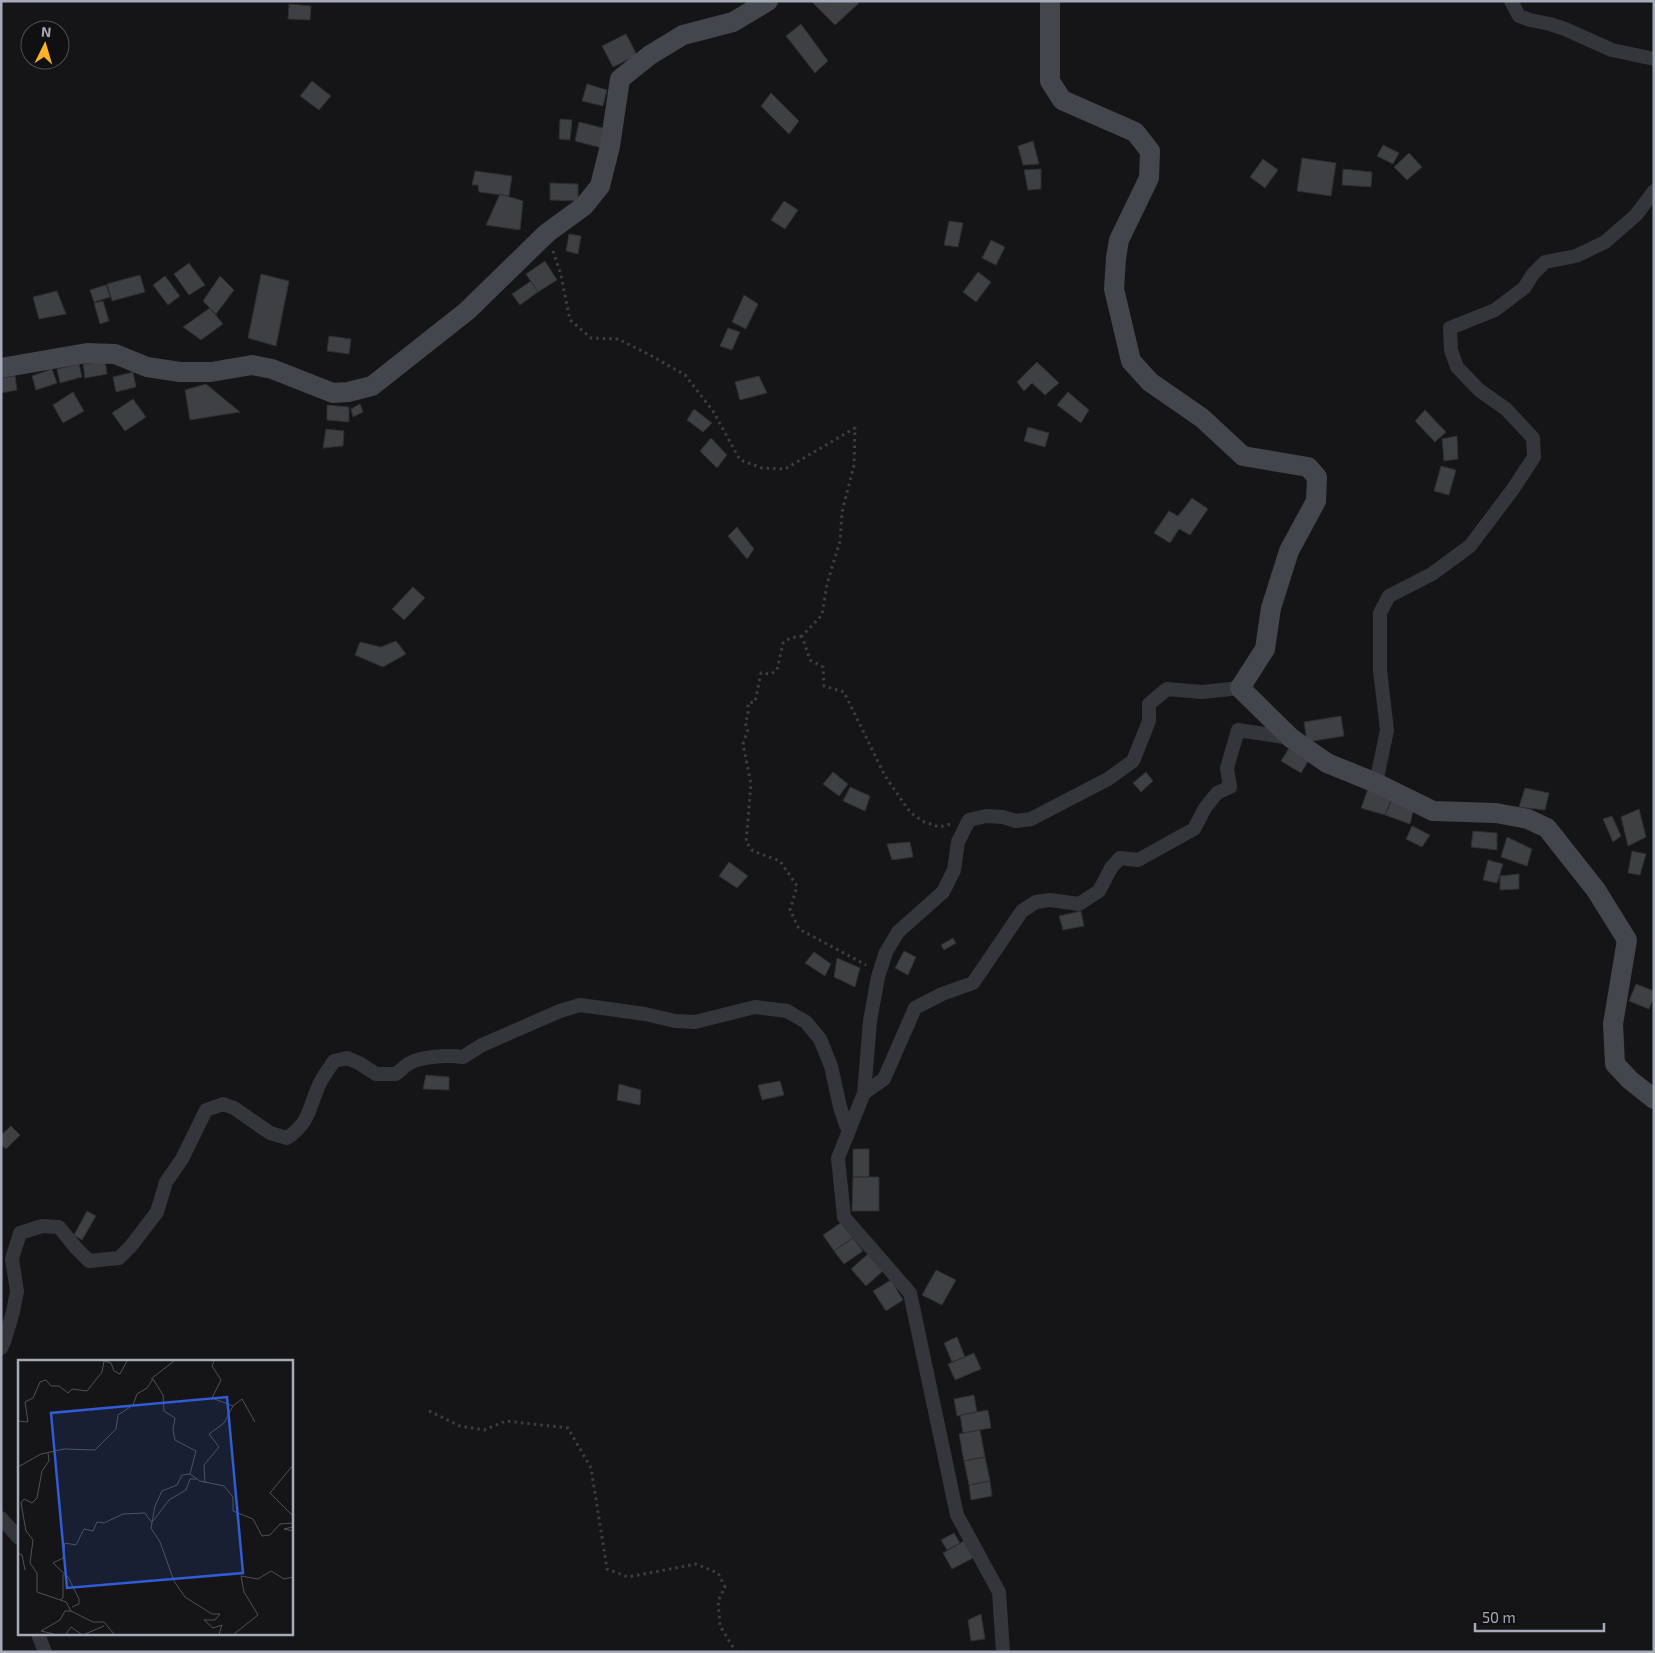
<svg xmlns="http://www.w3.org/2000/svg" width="1655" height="1653" font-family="'Exo 2',sans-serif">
  <rect width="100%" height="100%" fill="#151517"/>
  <path fill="#3e4044" stroke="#2e2e33" d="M 857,1 L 859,3 L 835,25 L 812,2 Z
    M 289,4 L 311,6 L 310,20 L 288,19 Z
    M 801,24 L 828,61 L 815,73 L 786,36 Z
    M 626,34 L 637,55 L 613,67 L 602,46 Z
    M 312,81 L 331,96 L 319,110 L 300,96 Z
    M 587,84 L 607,90 L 603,106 L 582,101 Z
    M 771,93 L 799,121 L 789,134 L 761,106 Z
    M 560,119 L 572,120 L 570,140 L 559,139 Z
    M 579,122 L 607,129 L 602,148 L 575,141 Z
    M 1033,141 L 1039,164 L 1023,165 L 1018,146 Z
    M 1383,145 L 1399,153 L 1393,164 L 1377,156 Z
    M 1409,153 L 1422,167 L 1407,180 L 1394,167 Z
    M 1302,158 L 1336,163 L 1331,196 L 1297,191 Z
    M 1263,159 L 1278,170 L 1265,188 L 1250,177 Z
    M 1041,169 L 1041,189 L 1028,190 L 1024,170 Z
    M 1343,169 L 1372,172 L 1371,187 L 1342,185 Z
    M 475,171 L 512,176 L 509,196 L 479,192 L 478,185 L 472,185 Z
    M 550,183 L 578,184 L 578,201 L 550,200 Z
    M 500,194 L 523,201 L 520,230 L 486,225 Z
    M 784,201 L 798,210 L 785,229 L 771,220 Z
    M 949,221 L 963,223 L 958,247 L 944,245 Z
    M 569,234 L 581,236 L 578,254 L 566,251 Z
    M 991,240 L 1005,247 L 996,265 L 982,258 Z
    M 545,261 L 557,280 L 538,292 L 526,274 Z
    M 189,263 L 205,285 L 189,295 L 174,274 Z
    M 978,272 L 991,282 L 976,302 L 963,292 Z
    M 261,274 L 289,281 L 276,346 L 248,338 Z
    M 140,275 L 145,292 L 112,301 L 107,284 Z
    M 165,276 L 180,296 L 168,305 L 153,285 Z
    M 220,276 L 234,290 L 216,314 L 203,301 Z
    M 531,281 L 538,292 L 520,305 L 512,294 Z
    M 106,285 L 110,297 L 94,302 L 90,290 Z
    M 57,291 L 66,314 L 39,319 L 33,297 Z
    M 744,295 L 758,304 L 746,329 L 732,322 Z
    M 103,301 L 109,321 L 100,324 L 94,303 Z
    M 210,308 L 223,324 L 201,340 L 183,327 Z
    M 728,328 L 740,332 L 732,350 L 720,346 Z
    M 329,336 L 351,339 L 349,354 L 327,351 Z
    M 105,361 L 107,374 L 85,378 L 83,364 Z
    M 1037,362 L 1059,383 L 1045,395 L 1032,383 L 1024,391 L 1017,382 Z
    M 79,364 L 82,377 L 60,383 L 57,369 Z
    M 52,369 L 57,383 L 36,390 L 32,376 Z
    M 133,372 L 136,387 L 116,392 L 113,377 Z
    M 15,376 L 17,390 L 1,393 L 1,378 Z
    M 759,376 L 767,393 L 740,400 L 735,382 Z
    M 206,384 L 240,412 L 190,420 L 185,390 Z
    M 73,392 L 84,411 L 63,423 L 53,405 Z
    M 1068,392 L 1089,410 L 1081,423 L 1057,405 Z
    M 133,399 L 146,417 L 125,431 L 112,413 Z
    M 360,404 L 363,412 L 353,417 L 351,409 Z
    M 327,405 L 349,407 L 349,422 L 327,420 Z
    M 694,409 L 712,423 L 703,432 L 687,420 Z
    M 1425,410 L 1446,432 L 1435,442 L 1415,421 Z
    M 1028,427 L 1049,433 L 1045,447 L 1024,441 Z
    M 326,429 L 344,431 L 343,446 L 323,448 Z
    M 1457,436 L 1458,459 L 1444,461 L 1442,439 Z
    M 711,438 L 727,455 L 717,468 L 700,451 Z
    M 1441,466 L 1456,470 L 1449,495 L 1434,491 Z
    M 1192,498 L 1208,509 L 1190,535 L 1179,529 L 1170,543 L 1154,533 L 1169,511 L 1178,516 Z
    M 737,527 L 754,549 L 747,559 L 728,536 Z
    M 413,587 L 425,598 L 404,620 L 392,609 Z
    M 396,641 L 406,654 L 383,667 L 355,655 L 360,642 L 381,647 Z
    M 1341,716 L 1344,736 L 1307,742 L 1304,722 Z
    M 1289,748 L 1309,760 L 1301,773 L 1281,761 Z
    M 833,772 L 848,784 L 839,796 L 823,784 Z
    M 1146,772 L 1153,781 L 1141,792 L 1133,783 Z
    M 850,787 L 870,796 L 865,811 L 843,801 Z
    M 1525,788 L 1549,793 L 1545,810 L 1519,807 Z
    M 1368,789 L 1392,799 L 1385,815 L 1361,808 Z
    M 1392,799 L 1414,807 L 1410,824 L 1385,815 Z
    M 1639,809 L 1646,837 L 1628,846 L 1621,817 Z
    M 1612,816 L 1621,836 L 1613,842 L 1603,819 Z
    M 1412,826 L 1430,835 L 1422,847 L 1406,839 Z
    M 1473,831 L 1497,833 L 1497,850 L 1471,847 Z
    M 1507,837 L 1532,849 L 1527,866 L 1501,857 Z
    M 910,842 L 913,857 L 892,860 L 887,844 Z
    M 1632,851 L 1646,854 L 1640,875 L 1628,873 Z
    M 1488,860 L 1503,864 L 1497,883 L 1483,880 Z
    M 729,862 L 748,876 L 737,888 L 719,876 Z
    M 1519,874 L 1519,889 L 1500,890 L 1500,876 Z
    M 1081,911 L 1084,926 L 1063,930 L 1059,916 Z
    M 953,938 L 956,943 L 944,950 L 941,945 Z
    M 904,951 L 916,957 L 908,975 L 895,968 Z
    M 814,952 L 831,964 L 825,976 L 805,963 Z
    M 837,958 L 860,968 L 855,987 L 834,977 Z
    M 1636,984 L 1654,991 L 1654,997 L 1649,1009 L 1629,1001 Z
    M 426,1075 L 449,1077 L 449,1090 L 423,1089 Z
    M 780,1081 L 784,1095 L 762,1100 L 758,1085 Z
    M 619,1084 L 641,1090 L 640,1105 L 617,1100 Z
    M 11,1126 L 20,1135 L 6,1149 L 1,1145 L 1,1135 Z
    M 853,1149 L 869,1149 L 869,1177 L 853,1177 Z
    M 853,1177 L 879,1177 L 879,1211 L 852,1211 Z
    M 87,1211 L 96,1216 L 82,1240 L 74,1235 Z
    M 842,1222 L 853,1238 L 834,1251 L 823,1235 Z
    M 853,1238 L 863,1251 L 844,1264 L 834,1251 Z
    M 869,1253 L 884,1270 L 866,1286 L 851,1269 Z
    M 936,1270 L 956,1280 L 942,1305 L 922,1295 Z
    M 891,1280 L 903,1300 L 886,1311 L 873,1291 Z
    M 957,1337 L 965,1357 L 952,1362 L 944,1343 Z
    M 974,1353 L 981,1369 L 955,1380 L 948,1364 Z
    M 974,1395 L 977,1412 L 957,1416 L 954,1399 Z
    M 988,1410 L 991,1428 L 963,1433 L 960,1415 Z
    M 980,1430 L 985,1457 L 964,1461 L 959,1434 Z
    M 985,1457 L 990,1481 L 969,1485 L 964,1461 Z
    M 990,1481 L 992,1496 L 971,1500 L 969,1485 Z
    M 954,1533 L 960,1543 L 947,1550 L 941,1540 Z
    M 964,1541 L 973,1558 L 952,1569 L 943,1553 Z
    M 981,1614 L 985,1639 L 971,1641 L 968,1620 Z"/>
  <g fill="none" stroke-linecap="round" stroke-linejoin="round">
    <path stroke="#3b3e43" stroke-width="3" stroke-dasharray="2.5 4" stroke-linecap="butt" d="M 553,251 L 561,275 L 570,320 L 591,338 L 618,339 L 650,355 L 685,375 L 713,411 L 740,460 L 762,468 L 785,469 L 855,428 L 854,465 L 842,512 L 840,541 L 827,584 L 822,615 L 802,636 L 810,660 L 823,667 L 824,686 L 844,692 L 885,776 L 910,812 L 922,821 L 939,827 L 951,824
      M 802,636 L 790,638 L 783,643 L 777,670 L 771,674 L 761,673 L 755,702 L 748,703 L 748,715 L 745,723 L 748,729 L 743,744 L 751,784 L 746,842 L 753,851 L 780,861 L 797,886 L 790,910 L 799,929 L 866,965
      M 429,1411 L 460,1426 L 484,1430 L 506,1421 L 568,1428 L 591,1468 L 607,1569 L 628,1577 L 696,1564 L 718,1573 L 725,1587 L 718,1601 L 720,1626 L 736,1652"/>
    <path stroke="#35363c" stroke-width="14" d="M 1511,1 L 1519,16 L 1530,20 L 1550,24 L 1565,29 L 1612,50 L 1654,59
      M 1376,783 L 1387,730 L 1380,670 L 1380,613 L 1389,596 L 1432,574 L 1470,546 L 1513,489 L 1534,457 L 1533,438 L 1506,409 L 1479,390 L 1457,367 L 1451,350 L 1450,328 L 1495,310 L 1524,288 L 1533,274 L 1545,262 L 1576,256 L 1605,242 L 1636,215 L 1654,191
      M 864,1093 L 884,1079 L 915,1008 L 942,994 L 973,983 L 1022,911 L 1036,902 L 1050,900 L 1079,904 L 1099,891 L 1111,868 L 1120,858 L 1138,860 L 1194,829 L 1205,808 L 1217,793 L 1230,787 L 1227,768 L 1238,730 L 1291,738
      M 1,1348 L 4,1342 L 13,1312 L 17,1291 L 12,1259 L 20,1233 L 42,1226 L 59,1227 L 76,1248 L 89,1261 L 119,1258 L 131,1246 L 157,1212 L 166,1182 L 182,1159 L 206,1110 L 223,1104 L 234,1108 L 270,1133 L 287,1138 C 310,1123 309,1107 319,1085 C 323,1076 329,1069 334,1061 L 347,1058 L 359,1063 L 376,1074 L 396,1074 C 400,1071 404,1067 408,1064 C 421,1056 448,1055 463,1057 L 482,1045 L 560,1011 L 580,1005 L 645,1014 L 675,1021 L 695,1022 L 755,1007 L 787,1011 L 806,1022 L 820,1039 L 831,1066 L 840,1107 L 846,1125 L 849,1130
      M 1,1518 L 19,1538
      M 38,1634 L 45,1652
      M 1003,1652 L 999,1592 L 957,1515 L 910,1293 L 844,1217 L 838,1158 L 864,1093 L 870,1021 L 878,977 L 886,952 L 898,932 L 943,892 L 954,870 L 958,842 L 969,820 L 986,816 L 1003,817 L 1016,821 L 1031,819 L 1108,779 L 1133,761 L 1149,721 L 1149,704 L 1167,689 L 1202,692 L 1240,688"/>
    <path stroke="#43464c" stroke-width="20" d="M 1050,1 L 1050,81 L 1062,100 L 1135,132 L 1150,151 L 1149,178 L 1119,240 L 1116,258 L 1114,289 L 1131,361 L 1150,382 L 1202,418 L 1243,456 L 1308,467 L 1317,477 L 1316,501 L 1289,551 L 1271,608 L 1265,649 L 1240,688 L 1291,738 L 1327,763 L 1376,783 L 1433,811 L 1496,813 L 1528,819 L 1547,828 L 1596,890 L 1627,940 L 1613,1024 L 1615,1064 L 1630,1080 L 1654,1099
      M 1,368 L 87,353 L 115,354 L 147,367 L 180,372 L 211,372 L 252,365 L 272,369 L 333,393 L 348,392 L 372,386 L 467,311 L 547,233 L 584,206 L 600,186 L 610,146 L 620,79 L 650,55 L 683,35 L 733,22 L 768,1"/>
  </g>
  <g transform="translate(18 1360)">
    <rect width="275" height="275" fill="#151517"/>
    <path fill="none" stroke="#4f5157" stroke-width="1" d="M 196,1 L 194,6 L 203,20 L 194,38 L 215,46M 133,19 L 156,1M 0,61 L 10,62 L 7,42 L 15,38 L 22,22 L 28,20 L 33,26 L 41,26 L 50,33 L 54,29 L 69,31 L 84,12 L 86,1 L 93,3 L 96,11 L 102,14 L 109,1M 30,93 L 31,101 L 24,111 L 19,138 L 14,143 L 6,139 L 3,143 L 8,171 L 15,180 L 12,203 L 19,213 L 19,232 L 48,242 L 53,251M 275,105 L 252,133 L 275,156M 0,107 L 23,94 L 46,89 L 77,90 L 98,69 L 100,55 L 115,45 L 119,34 L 129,28 L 135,19 L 145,35 L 146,51 L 157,58 L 155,70 L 157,80 L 178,91 L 172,114 L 182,121 L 206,126 L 215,137 L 215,151 L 235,159 L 244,176 L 252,175 L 262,164 L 275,163M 172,114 L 164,115 L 159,125 L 144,131 L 137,146 L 133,168 L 142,182 L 156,221 L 167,237 L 194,254 L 202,254 L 197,260 L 186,260 L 195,268 L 204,265 L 201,274M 187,123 L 186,105 L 201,87 L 191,74 L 206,63 L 215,46 L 224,39 L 237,62M 135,161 L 151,140 L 168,130 L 172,119 L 178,119M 275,167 L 266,169 L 275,171M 275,178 L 275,195M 0,193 L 4,195 L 7,210M 42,240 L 45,238 L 45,214M 54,247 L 61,244 L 61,239 L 50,217 L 35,203 L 45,198 L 47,183 L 58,185 L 66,169 L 75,171 L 79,162 L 86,163 L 105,154 L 127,153 L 134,163M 36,274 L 23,271 L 42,260 L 47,251 L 53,251 L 75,262 L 86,262 L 96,274M 48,274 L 53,267 L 63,274M 67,274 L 86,266M 216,274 L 240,255 L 226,232 L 223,216 L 240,219 L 253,211 L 266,219 L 275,217"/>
    <path fill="#315cd3" fill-opacity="0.15" stroke="#315cd3" stroke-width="2.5" d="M 209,37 L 225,213 L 49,228 L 33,53 Z"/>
    <rect width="275" height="275" fill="none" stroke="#a5abb8" stroke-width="2.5"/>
  </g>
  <rect width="1655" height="1653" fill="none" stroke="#a5abb8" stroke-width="5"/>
  <g transform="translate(45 45) rotate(5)"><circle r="24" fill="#101012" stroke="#4c4e54"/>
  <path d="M0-4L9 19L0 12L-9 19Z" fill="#ffb225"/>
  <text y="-8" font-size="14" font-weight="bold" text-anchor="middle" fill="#a5abb8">N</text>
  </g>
  <path d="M1475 1623v8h129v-8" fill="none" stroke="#a5abb8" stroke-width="2.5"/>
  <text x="1482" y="1623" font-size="15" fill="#a5abb8" stroke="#101012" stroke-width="4" paint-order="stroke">50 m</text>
</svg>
